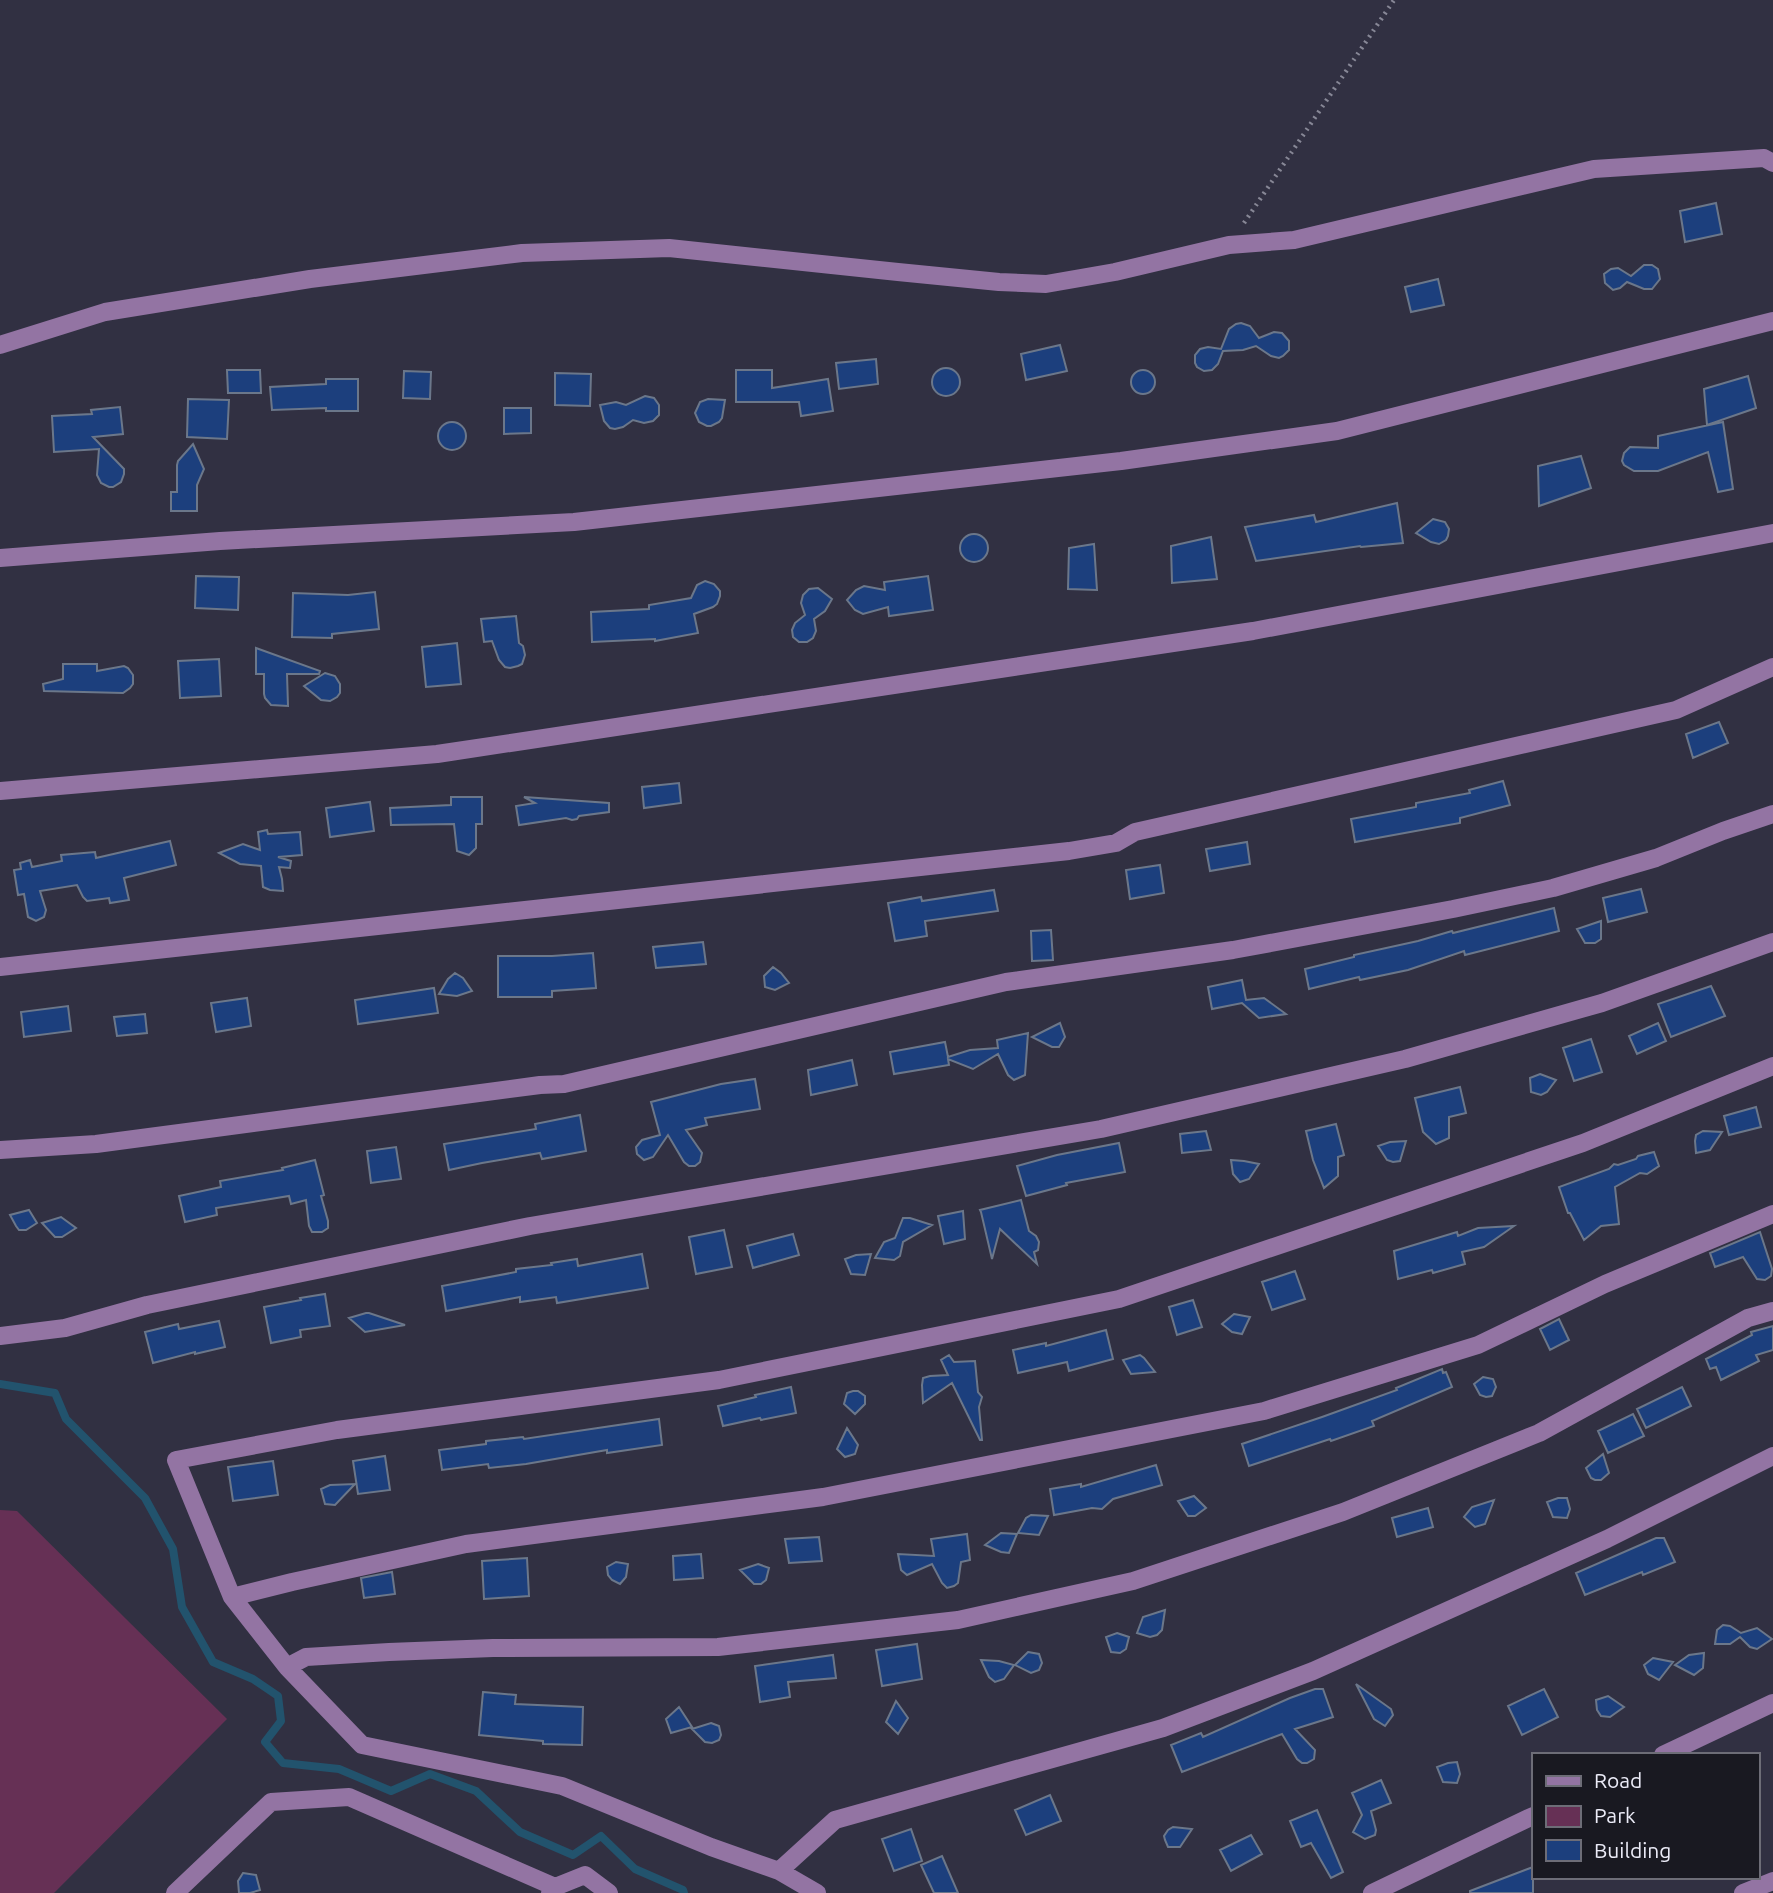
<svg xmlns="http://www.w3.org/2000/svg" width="1773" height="1893" font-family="Ubuntu,sans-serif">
  <rect width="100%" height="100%" fill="#313042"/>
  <path fill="#663055" d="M 0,1510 L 17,1511 L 227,1719 L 54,1893 L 0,1893 Z"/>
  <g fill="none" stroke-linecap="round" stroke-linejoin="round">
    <path stroke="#22536d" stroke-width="8" d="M 0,1384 L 55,1393 L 66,1419 L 145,1498 L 173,1549 L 182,1607 L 213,1662 L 253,1679 L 278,1696 L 281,1721 L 265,1742 L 283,1763 L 339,1769 L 391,1791 L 430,1774 L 476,1791 L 520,1832 L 573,1855 L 601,1836 L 635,1869 L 683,1890 L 684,1893"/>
  </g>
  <path fill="#1c3f7d" stroke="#6b778a" stroke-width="2" d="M 1716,203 L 1722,234 L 1685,242 L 1680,211 Z
    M 1644,265 L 1652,265 L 1658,269 L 1660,279 L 1652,289 L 1644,289 L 1627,282 L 1620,288 L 1613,290 L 1605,283 L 1604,274 L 1611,269 L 1618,268 L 1631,276 Z
    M 1438,279 L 1444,305 L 1411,312 L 1405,287 Z
    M 1241,323 L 1250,326 L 1259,338 L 1274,332 L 1282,333 L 1289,341 L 1289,350 L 1283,356 L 1279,358 L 1271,356 L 1256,346 L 1243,350 L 1223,351 L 1218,364 L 1212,370 L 1204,371 L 1197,367 L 1195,363 L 1195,355 L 1200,349 L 1208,347 L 1221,349 L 1229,329 L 1236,324 Z
    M 1060,345 L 1067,371 L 1026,380 L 1021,354 Z
    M 876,359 L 878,384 L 839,389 L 836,363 Z
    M932 382a14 14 0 1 1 28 0a14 14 0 1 1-28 0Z
    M1131 382a12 12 0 1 1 24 0a12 12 0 1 1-24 0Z
    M 227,370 L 260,370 L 261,393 L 228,393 Z
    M 736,370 L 772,370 L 772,388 L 828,379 L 833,411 L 801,416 L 799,402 L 736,402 Z
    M 404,371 L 431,372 L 430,399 L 403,398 Z
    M 555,373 L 591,374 L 590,406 L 555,405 Z
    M 1748,376 L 1756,408 L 1707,425 L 1704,389 Z
    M 326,379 L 358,379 L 358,411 L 326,411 L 326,408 L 272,410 L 270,387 L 326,384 Z
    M 645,396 L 654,398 L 659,405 L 659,415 L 653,421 L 644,423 L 633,420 L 623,427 L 615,429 L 610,428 L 604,421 L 600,405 L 616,402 L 626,405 Z
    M 188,399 L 229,400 L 227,439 L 187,437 Z
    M 708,399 L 725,400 L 722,418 L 719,422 L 711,426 L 707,426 L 699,422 L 695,413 L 700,402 Z
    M 120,407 L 123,434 L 93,437 L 124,469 L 124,474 L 121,482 L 113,487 L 109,487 L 101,483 L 97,475 L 99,449 L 54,452 L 52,416 L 92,414 L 91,410 Z
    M 504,408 L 531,408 L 531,433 L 504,434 Z
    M 1723,422 L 1733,489 L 1718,492 L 1708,452 L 1658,471 L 1634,471 L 1624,465 L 1622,461 L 1624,453 L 1630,447 L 1658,448 L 1658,436 Z
    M438 436a14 14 0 1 1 28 0a14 14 0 1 1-28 0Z
    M 193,444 L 204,469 L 197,485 L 197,511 L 171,511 L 171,492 L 177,492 L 177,465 L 178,461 Z
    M 1581,456 L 1591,488 L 1539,506 L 1538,466 Z
    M 1397,503 L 1403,543 L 1361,547 L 1360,546 L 1256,561 L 1245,527 L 1314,515 L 1316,522 Z
    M 1433,519 L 1445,522 L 1449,529 L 1448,536 L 1446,540 L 1439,544 L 1431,542 L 1416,533 Z
    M960 548a14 14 0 1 1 28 0a14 14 0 1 1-28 0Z
    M 1211,537 L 1217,579 L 1172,583 L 1171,546 Z
    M 1094,544 L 1097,590 L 1068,589 L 1069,548 Z
    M 196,576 L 239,577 L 238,610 L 195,608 Z
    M 928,576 L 933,610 L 889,616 L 888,607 L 863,614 L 855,610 L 847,600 L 856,590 L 864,586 L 885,590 L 884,582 Z
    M 705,581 L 714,584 L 720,591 L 720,596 L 717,604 L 713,607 L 694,614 L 698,633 L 655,641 L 655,639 L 592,642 L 591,612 L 649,609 L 649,605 L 691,598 L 697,585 Z
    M 818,588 L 832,599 L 825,611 L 814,619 L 816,631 L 813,638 L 807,642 L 799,642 L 793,637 L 792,630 L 795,623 L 805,615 L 801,603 L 803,595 L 809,589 Z
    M 375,592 L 379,629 L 332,634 L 332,638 L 292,637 L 293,593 L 348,595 Z
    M 516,616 L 519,643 L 523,646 L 525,655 L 522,664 L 518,666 L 510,668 L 505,667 L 499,660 L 492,641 L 484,642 L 481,619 Z
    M 457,643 L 461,684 L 426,687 L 422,647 Z
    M 256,648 L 320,671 L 319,674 L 287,674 L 288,706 L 271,705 L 265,698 L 264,694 L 264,674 L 256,674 Z
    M 219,659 L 221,696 L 180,698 L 178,661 Z
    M 63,664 L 97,664 L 97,671 L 124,666 L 128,668 L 133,675 L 133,684 L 130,688 L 123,693 L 44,691 L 43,684 L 63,679 Z
    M 325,673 L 335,676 L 340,684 L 340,693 L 337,697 L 330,701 L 321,700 L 304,686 Z
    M 1719,722 L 1728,743 L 1693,758 L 1686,734 Z
    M 1503,781 L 1510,805 L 1460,818 L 1460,823 L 1355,842 L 1351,819 L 1416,807 L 1416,803 L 1470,793 L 1469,790 Z
    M 679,783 L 681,803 L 644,808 L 642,787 Z
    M 451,797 L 482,797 L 482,824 L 476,824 L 476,848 L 469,855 L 457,851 L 454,824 L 391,825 L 390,808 L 451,805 Z
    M 524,797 L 609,803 L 609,812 L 579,816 L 577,819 L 572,820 L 566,818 L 519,825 L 516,806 L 535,803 Z
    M 370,802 L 374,831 L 330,837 L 326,808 Z
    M 267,830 L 268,834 L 300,832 L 302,855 L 278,857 L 291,861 L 290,868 L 279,867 L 282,879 L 283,891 L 270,890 L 263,887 L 261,866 L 240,864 L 219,853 L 243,844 L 260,850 L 258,832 Z
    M 170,841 L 176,865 L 124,878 L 129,900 L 110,903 L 109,898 L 87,901 L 83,897 L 77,885 L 40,891 L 46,910 L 44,917 L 36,921 L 28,917 L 24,894 L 18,895 L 14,870 L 21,869 L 20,863 L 30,860 L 32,867 L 62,861 L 61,855 L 95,852 L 96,858 Z
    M 1247,842 L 1250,864 L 1210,871 L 1206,849 Z
    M 1160,865 L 1164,893 L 1130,899 L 1126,870 Z
    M 1641,889 L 1647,912 L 1608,922 L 1603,898 Z
    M 994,890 L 998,911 L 925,921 L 927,936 L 895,941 L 888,903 L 921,897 L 922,901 Z
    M 1554,908 L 1559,931 L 1465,955 L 1464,951 L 1408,970 L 1360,980 L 1359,977 L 1309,989 L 1305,969 L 1354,957 L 1354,955 L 1418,941 L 1452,931 L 1453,933 Z
    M 1601,921 L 1601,939 L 1595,943 L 1585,943 L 1577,929 Z
    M 1051,930 L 1053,960 L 1032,961 L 1031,931 Z
    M 703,942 L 706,964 L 656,968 L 653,947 Z
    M 593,953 L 596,988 L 552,991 L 552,997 L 498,997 L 498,956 L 552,956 Z
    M 773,967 L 781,973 L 789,983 L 775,990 L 765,987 L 764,976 Z
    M 455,973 L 463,978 L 472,991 L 457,996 L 439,994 L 448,979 Z
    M 1242,980 L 1246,1000 L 1264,998 L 1286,1014 L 1259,1018 L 1242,1003 L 1212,1009 L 1208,987 Z
    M 1711,986 L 1725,1016 L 1671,1037 L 1658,1004 Z
    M 434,988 L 438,1013 L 358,1024 L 355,1000 Z
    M 247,998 L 251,1026 L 216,1032 L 211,1003 Z
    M 68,1006 L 71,1031 L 24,1037 L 21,1012 Z
    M 145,1014 L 147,1033 L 117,1036 L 114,1017 Z
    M 1060,1023 L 1065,1037 L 1059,1047 L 1052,1047 L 1032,1037 Z
    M 1658,1023 L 1666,1041 L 1637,1054 L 1629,1036 Z
    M 1028,1033 L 1025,1075 L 1014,1080 L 1008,1075 L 998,1054 L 973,1069 L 948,1059 L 949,1065 L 894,1074 L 890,1052 L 945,1042 L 948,1057 L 970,1050 L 998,1048 L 997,1040 Z
    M 1591,1039 L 1602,1072 L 1574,1081 L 1563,1048 Z
    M 852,1060 L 857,1085 L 811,1095 L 808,1070 Z
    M 1540,1074 L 1556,1080 L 1547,1092 L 1541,1095 L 1531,1092 L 1530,1078 Z
    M 755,1079 L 760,1109 L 705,1118 L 707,1125 L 686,1130 L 702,1153 L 700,1162 L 695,1166 L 689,1166 L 684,1162 L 668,1135 L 653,1157 L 644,1160 L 637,1154 L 636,1147 L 642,1140 L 660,1135 L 651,1102 L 721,1084 Z
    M 1460,1087 L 1466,1113 L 1449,1117 L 1449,1138 L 1436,1144 L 1423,1132 L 1415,1098 Z
    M 1756,1107 L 1761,1127 L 1729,1135 L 1724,1116 Z
    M 580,1115 L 586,1151 L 542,1159 L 540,1153 L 482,1163 L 449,1170 L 444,1144 L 536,1129 L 535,1124 Z
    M 1336,1124 L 1344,1155 L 1338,1157 L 1338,1176 L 1324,1188 L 1313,1160 L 1306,1131 Z
    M 1206,1131 L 1211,1150 L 1182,1153 L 1180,1134 Z
    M 1703,1131 L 1722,1132 L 1710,1150 L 1696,1153 L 1695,1141 L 1696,1135 Z
    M 1406,1141 L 1400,1161 L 1393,1162 L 1387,1160 L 1378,1146 L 1390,1142 Z
    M 1119,1143 L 1125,1172 L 1066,1183 L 1067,1185 L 1026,1196 L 1017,1166 L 1057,1155 Z
    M 396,1147 L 401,1179 L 371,1183 L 367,1151 Z
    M 1654,1152 L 1659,1166 L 1647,1174 L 1640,1173 L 1615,1187 L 1619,1224 L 1601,1226 L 1584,1240 L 1570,1213 L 1568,1213 L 1559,1187 L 1609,1169 L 1614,1164 L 1618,1165 L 1636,1159 L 1638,1156 Z
    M 315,1160 L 324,1195 L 321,1196 L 328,1221 L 328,1228 L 322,1232 L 312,1232 L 309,1226 L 306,1200 L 291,1204 L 289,1196 L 216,1208 L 217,1215 L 185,1222 L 179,1196 L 221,1187 L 220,1181 L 283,1170 L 282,1168 Z
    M 1231,1160 L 1244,1161 L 1259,1164 L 1249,1179 L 1240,1182 L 1233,1174 Z
    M 1021,1200 L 1029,1231 L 1036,1236 L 1039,1242 L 1038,1250 L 1034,1252 L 1037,1264 L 1000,1229 L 992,1259 L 981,1212 L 980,1210 Z
    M 29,1210 L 37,1223 L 26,1230 L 19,1230 L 16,1226 L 10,1215 Z
    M 963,1211 L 965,1239 L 944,1244 L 938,1216 Z
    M 61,1217 L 76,1228 L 62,1237 L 55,1237 L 42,1223 Z
    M 903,1218 L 910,1218 L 932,1225 L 903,1242 L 900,1256 L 894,1260 L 875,1258 L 884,1242 L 895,1238 Z
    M 1514,1226 L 1484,1247 L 1462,1252 L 1465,1264 L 1433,1273 L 1432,1270 L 1398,1279 L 1394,1251 L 1457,1232 L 1458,1236 L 1478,1228 Z
    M 724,1230 L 732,1267 L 696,1274 L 689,1237 Z
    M 1760,1232 L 1772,1269 L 1771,1276 L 1765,1280 L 1757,1279 L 1743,1257 L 1715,1267 L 1710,1253 Z
    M 793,1234 L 799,1255 L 753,1268 L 747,1246 Z
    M 642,1254 L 648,1288 L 557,1303 L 556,1297 L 520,1302 L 520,1297 L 446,1311 L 442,1286 L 516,1272 L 516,1269 L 552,1265 L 551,1263 L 577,1259 L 578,1266 Z
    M 871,1254 L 865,1275 L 851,1274 L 845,1259 L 856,1255 Z
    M 1295,1271 L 1305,1299 L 1272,1310 L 1262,1282 Z
    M 325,1294 L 330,1326 L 300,1330 L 301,1337 L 271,1343 L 264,1307 L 301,1300 L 300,1298 Z
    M 1193,1300 L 1202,1327 L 1177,1335 L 1169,1307 Z
    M 366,1313 L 369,1313 L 405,1325 L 365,1332 L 349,1318 Z
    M 1234,1314 L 1250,1317 L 1242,1334 L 1232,1332 L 1222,1324 Z
    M 1559,1319 L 1569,1340 L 1550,1350 L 1540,1329 Z
    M 219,1321 L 225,1347 L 195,1354 L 195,1352 L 153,1363 L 145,1332 L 178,1324 L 179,1329 Z
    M 1773,1326 L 1773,1350 L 1756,1355 L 1759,1361 L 1721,1380 L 1716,1367 L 1710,1369 L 1706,1359 L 1752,1335 L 1751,1332 Z
    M 1106,1330 L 1113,1359 L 1069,1371 L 1067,1362 L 1018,1373 L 1013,1350 L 1046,1343 L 1046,1346 Z
    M 949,1355 L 954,1362 L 975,1361 L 978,1392 L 982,1397 L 979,1407 L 982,1440 L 980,1440 L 952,1383 L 923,1403 L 922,1385 L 923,1378 L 930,1376 L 948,1375 L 941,1360 Z
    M 1140,1355 L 1144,1358 L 1155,1372 L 1131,1374 L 1123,1360 Z
    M 1442,1369 L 1443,1373 L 1446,1372 L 1452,1387 L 1372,1421 L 1374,1426 L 1331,1441 L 1330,1439 L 1249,1466 L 1242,1444 L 1322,1417 L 1397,1390 L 1396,1388 Z
    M 1483,1377 L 1493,1379 L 1496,1387 L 1492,1396 L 1486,1397 L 1480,1395 L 1474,1384 Z
    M 791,1387 L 796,1413 L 761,1420 L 760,1418 L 723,1426 L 718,1406 L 756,1397 L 755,1395 Z
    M 1682,1387 L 1691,1406 L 1646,1428 L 1637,1409 Z
    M 853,1391 L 858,1391 L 865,1396 L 865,1404 L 855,1414 L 844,1404 L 847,1393 Z
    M 1633,1414 L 1644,1436 L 1608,1453 L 1598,1431 Z
    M 659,1419 L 662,1445 L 607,1453 L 607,1450 L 526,1464 L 489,1468 L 488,1464 L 442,1470 L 439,1450 L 486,1444 L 486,1441 L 523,1437 L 524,1439 Z
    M 847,1428 L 858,1445 L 855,1454 L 845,1457 L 837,1449 Z
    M 1603,1454 L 1609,1473 L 1601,1480 L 1595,1480 L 1591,1478 L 1586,1468 Z
    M 385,1456 L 390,1490 L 358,1494 L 353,1461 Z
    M 273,1461 L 278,1495 L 233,1501 L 228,1467 Z
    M 1156,1465 L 1162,1485 L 1113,1499 L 1102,1509 L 1092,1508 L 1054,1515 L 1050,1489 L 1081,1484 L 1081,1487 Z
    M 355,1484 L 335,1505 L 325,1504 L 321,1489 L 330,1485 Z
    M 1194,1496 L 1206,1508 L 1195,1516 L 1188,1516 L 1178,1501 Z
    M 1558,1498 L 1567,1498 L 1570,1509 L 1567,1518 L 1553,1517 L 1547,1502 Z
    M 1494,1500 L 1485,1524 L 1475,1527 L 1464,1517 L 1472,1507 Z
    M 1428,1508 L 1433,1527 L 1397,1537 L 1392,1518 Z
    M 1031,1515 L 1048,1516 L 1039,1535 L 1018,1533 L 1026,1518 Z
    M 1001,1533 L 1017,1534 L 1009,1553 L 1001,1552 L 985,1545 Z
    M 967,1534 L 970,1560 L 961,1562 L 958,1583 L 954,1586 L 947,1588 L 942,1583 L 932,1564 L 907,1575 L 901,1570 L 898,1554 L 934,1556 L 931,1539 Z
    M 819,1537 L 822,1561 L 789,1563 L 785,1539 Z
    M 1656,1538 L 1664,1538 L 1675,1562 L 1643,1575 L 1642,1572 L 1585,1595 L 1576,1573 Z
    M 701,1554 L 703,1578 L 674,1580 L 673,1556 Z
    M 527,1558 L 529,1596 L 484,1599 L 482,1561 Z
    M 616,1562 L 628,1564 L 626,1577 L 620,1584 L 612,1580 L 608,1575 L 607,1567 Z
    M 758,1564 L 769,1568 L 766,1580 L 761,1584 L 754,1584 L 740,1570 Z
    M 392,1572 L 395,1594 L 364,1598 L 361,1578 Z
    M 1165,1610 L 1162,1630 L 1157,1635 L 1150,1637 L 1137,1633 L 1143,1617 Z
    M 1723,1625 L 1730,1626 L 1741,1633 L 1757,1628 L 1772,1639 L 1757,1649 L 1750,1647 L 1740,1637 L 1730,1644 L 1715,1644 L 1717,1630 Z
    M 1117,1633 L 1129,1637 L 1126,1649 L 1120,1653 L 1111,1652 L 1106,1637 Z
    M 917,1644 L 922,1679 L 882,1686 L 876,1650 Z
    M 1028,1652 L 1039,1654 L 1042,1663 L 1039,1670 L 1031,1673 L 1015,1665 Z
    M 1704,1653 L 1703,1668 L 1694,1675 L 1675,1665 L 1689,1655 Z
    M 833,1655 L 836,1678 L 788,1682 L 790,1697 L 760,1702 L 755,1666 Z
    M 1653,1658 L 1673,1662 L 1659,1680 L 1648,1674 L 1644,1665 Z
    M 981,1660 L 999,1661 L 1014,1665 L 1004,1679 L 995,1682 L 989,1677 Z
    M 1356,1684 L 1391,1709 L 1393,1715 L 1385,1726 L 1374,1719 Z
    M 1315,1689 L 1323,1689 L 1333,1717 L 1295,1729 L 1315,1750 L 1314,1759 L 1307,1763 L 1302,1763 L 1297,1759 L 1282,1734 L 1182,1772 L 1171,1745 L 1201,1733 L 1203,1737 L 1290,1698 Z
    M 1544,1689 L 1558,1717 L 1522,1735 L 1508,1706 Z
    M 483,1692 L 516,1695 L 515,1704 L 583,1707 L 582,1745 L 543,1744 L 543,1741 L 479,1735 Z
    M 1608,1696 L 1624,1707 L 1610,1717 L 1601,1716 L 1597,1710 L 1596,1700 Z
    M 896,1701 L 908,1718 L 898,1734 L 886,1722 Z
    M 679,1707 L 692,1727 L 671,1733 L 666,1719 Z
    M 711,1723 L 719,1726 L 721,1735 L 719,1740 L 712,1743 L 705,1742 L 692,1729 Z
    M 1457,1762 L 1460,1774 L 1457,1783 L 1443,1782 L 1437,1767 L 1448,1763 Z
    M 1381,1780 L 1391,1803 L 1371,1811 L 1376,1830 L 1375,1835 L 1365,1839 L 1353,1832 L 1362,1815 L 1352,1793 Z
    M 1050,1795 L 1061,1821 L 1026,1835 L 1015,1810 Z
    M 1317,1810 L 1343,1872 L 1331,1878 L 1311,1843 L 1301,1847 L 1290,1821 Z
    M 1173,1827 L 1192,1829 L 1180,1847 L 1168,1847 L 1165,1840 L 1164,1836 L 1168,1830 Z
    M 911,1829 L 922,1861 L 894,1871 L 882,1839 Z
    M 1251,1835 L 1262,1854 L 1231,1871 L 1220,1850 Z
    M 942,1856 L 958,1893 L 934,1893 L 921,1865 Z
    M 1533,1867 L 1533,1893 L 1470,1893 L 1470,1891 Z
    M 243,1873 L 256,1875 L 260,1890 L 250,1893 L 239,1893 L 238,1881 Z"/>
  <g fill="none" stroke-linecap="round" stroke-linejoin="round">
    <path stroke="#878796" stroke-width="4.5" stroke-dasharray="2 5" stroke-linecap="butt" d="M 1244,223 L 1394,0"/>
    <path stroke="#9374a3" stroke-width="18" d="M 0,345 L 105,312 L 310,279 L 522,253 L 669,248 L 898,272 L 999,282 L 1046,284 L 1115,272 L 1229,245 L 1294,240 L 1594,169 L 1764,158 L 1773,163
      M 0,558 L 220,541 L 574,522 L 1121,461 L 1337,431 L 1773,321
      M 0,791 L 437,754 L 1253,631 L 1773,533
      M 0,967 L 1069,851 L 1116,843 L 1135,832 L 1676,710 L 1773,667
      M 1773,1066 L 1583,1143 L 1119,1299 L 719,1380 L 337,1430 L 176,1460 L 232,1597 L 287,1667 L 362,1745 L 562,1786 L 711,1847 L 779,1871 L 835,1820 L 1163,1728 L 1313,1671 L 1607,1539 L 1773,1456
      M 0,1150 L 96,1144 L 540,1085 L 564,1084 L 1006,982 L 1233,950 L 1453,909 L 1553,888 L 1656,858 L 1723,831 L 1773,814
      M 0,1336 L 65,1328 L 147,1305 L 530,1226 L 1101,1129 L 1405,1059 L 1602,1003 L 1773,942
      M 232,1597 L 292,1582 L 466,1544 L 823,1497 L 1264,1411 L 1478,1345 L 1605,1284 L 1773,1214
      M 287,1667 L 306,1657 L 389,1652 L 493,1648 L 718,1647 L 958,1620 L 1133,1581 L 1343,1512 L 1539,1433 L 1748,1318 L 1773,1311
      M 1663,1755 L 1773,1703
      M 779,1871 L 817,1893
      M 175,1893 L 271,1802 L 349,1797 L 555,1887
      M 550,1893 L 555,1887 L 585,1875 L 609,1893
      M 1372,1893 L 1533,1816
      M 1743,1893 L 1773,1881"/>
  </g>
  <rect x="1532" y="1753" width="228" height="126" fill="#191921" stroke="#6d6d77" stroke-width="2"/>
  <rect x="1546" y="1776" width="35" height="10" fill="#9374a3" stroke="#6d6d77" stroke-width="2"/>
  <text x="1594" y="1788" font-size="21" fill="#ebebf7">Road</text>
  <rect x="1546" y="1806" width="35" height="21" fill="#663055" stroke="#6d6d77" stroke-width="2"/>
  <text x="1594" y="1823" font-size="21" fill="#ebebf7">Park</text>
  <rect x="1546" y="1840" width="35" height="21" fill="#1c3f7d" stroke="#6d6d77" stroke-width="2"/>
  <text x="1594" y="1858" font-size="21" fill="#ebebf7">Building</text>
</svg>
